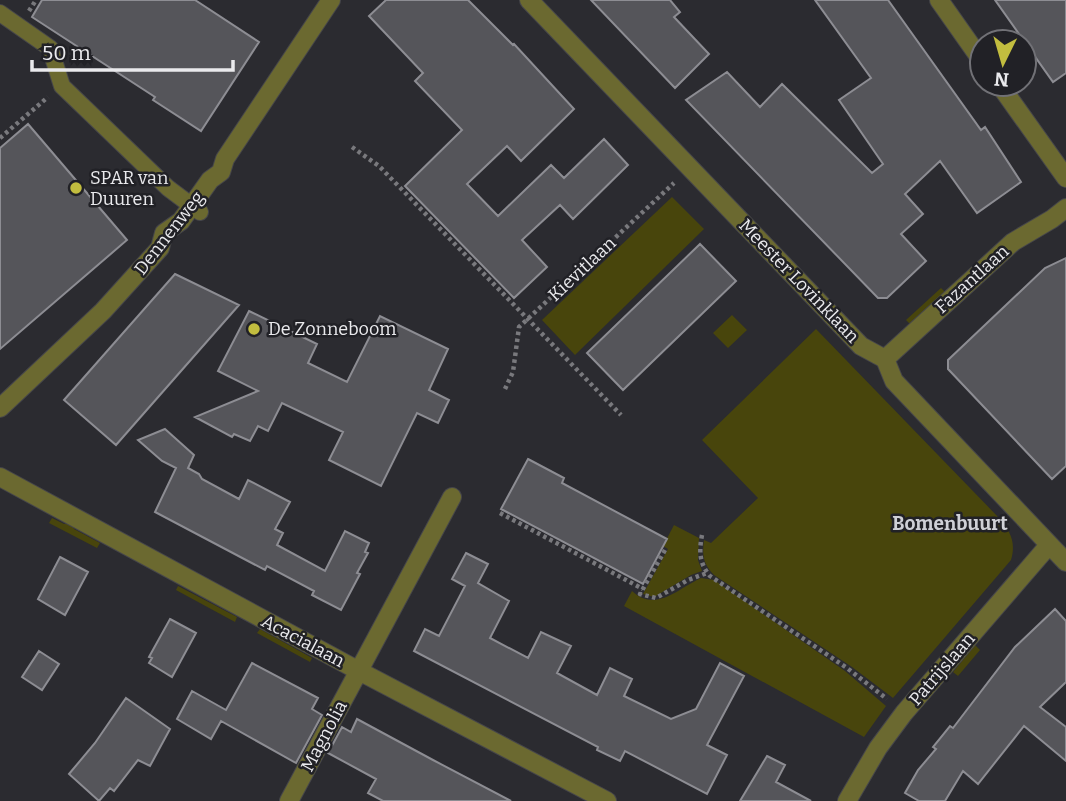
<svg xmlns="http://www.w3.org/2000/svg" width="1066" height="801" font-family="Bitter,serif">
  <rect width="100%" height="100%" fill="#2b2b30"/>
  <path fill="#48450c" d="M 672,197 L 704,229 L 575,355 L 542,320 Z
    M 941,288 L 945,292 L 910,324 L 906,320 Z
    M 732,315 L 747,330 L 728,348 L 713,333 Z
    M 816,329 L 1000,519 C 1011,532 1016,543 1011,560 L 893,698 L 852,667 L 714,575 C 703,564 702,555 704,540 L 711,543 L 758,498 L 702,440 Z
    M 52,518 L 64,524 L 68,523 L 73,526 L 74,529 L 100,543 L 97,548 L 49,523 Z
    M 674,525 L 699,538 L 698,560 L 702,571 L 691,575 L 654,597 L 643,594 L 668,549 L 663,546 Z
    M 701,578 L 714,580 L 740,598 L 845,671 L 886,706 L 864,737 L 624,606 L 632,591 C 656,613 677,589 701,578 Z
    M 178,586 L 237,617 L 235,622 L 176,590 Z
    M 260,629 L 312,658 L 310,662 L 257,633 Z
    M 975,645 L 980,650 L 958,676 L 953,672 Z"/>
  <path fill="#55555a" stroke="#8d8d93" stroke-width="2" d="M 42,0 L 195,0 L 259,42 L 201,131 L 153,100 L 155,97 L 32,17 Z
    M 386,0 L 468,0 L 513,45 L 514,44 L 574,109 L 521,161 L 507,146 L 467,184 L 498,216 L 551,165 L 564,178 L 604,139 L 628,165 L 573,219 L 560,205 L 522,240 L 547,267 L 514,298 L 405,186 L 462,130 L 415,81 L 423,73 L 369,16 Z
    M 591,0 L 670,0 L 680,12 L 674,17 L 709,54 L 675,88 Z
    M 815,0 L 888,0 L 981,130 L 985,127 L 1021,182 L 977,213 L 940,161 L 905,194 L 923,214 L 901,234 L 926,261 L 887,298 L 878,298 L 686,100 L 727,72 L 760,107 L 782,84 L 872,173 L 883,164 L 839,100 L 871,78 Z
    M 995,0 L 1066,0 L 1066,73 L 1053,82 Z
    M 28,124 L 127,240 L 0,349 L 0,148 Z
    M 700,244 L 736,281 L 623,390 L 587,353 Z
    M 1066,258 L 1066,466 L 1052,479 L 948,369 L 948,360 L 1045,268 Z
    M 175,274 L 239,305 L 116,445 L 64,400 Z
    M 249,311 L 317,344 L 308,363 L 347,382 L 380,316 L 448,349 L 429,390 L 449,400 L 438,423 L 417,413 L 381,486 L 329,460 L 343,432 L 282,403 L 268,431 L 258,426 L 250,441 L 234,434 L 232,437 L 195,417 L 258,391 L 218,371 Z
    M 165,429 L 194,455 L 188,468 L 199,474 L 202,479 L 239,499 L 248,480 L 290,502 L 275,529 L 283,533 L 277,545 L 325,571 L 345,531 L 369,543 L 365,552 L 368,553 L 357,573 L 360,574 L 341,610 L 312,595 L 314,591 L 267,566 L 265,570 L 155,512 L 176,468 L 162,461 L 138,440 Z
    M 528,459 L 564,478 L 562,483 L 667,539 L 643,584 L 501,509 Z
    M 466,553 L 488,564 L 478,583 L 509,601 L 490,638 L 528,658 L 541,632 L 571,646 L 557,673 L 597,695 L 610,668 L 632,679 L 624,696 L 671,719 L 696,709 L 720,663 L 744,676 L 707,745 L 727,755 L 707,794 L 625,751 L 620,761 L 597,750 L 598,747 L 414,651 L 425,629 L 439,636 L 465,586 L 452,579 Z
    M 60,557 L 88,572 L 65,615 L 38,599 Z
    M 1055,609 L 1066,621 L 1066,682 L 1040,707 L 1066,727 L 1066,761 L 1024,726 L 978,784 L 963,771 L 945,801 L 919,801 L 905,793 L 918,770 L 936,749 L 933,747 L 950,726 L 953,728 L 1015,647 Z
    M 170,619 L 196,633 L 172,677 L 149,663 L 152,658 L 149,657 Z
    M 39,651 L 59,664 L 42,690 L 22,677 Z
    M 252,663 L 318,698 L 312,709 L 322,715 L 296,763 L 221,721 L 211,739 L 177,719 L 192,691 L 226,710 Z
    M 126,698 L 170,729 L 150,766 L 138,760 L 114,791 L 110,788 L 99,801 L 69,774 L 95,743 Z
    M 357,719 L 433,760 L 511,801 L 383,801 L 368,793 L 376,779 L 328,753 L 342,727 L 351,732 Z
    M 767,756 L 785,765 L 776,782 L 811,801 L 740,801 Z"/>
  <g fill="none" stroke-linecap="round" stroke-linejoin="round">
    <g stroke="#46464a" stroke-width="18">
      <path id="pedestrian" d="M 0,13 L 50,48 L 62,86 L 168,188 L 200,212"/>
    </g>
    <g stroke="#46464a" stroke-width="20">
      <path id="minor" d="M 529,0 L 861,346 L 885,359 L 894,381 L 1066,562
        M 939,0 L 982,61
        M 999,84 L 1066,178
        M 885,359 L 1013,242 L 1052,219 L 1066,208
        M 0,408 L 103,311 L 160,248 L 164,233 L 181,221 L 210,180 L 221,172 L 225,159 L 331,0
        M 0,477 L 359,671 L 607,801
        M 289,801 L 452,497
        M 847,801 L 878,748 L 904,713 L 1049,545"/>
    </g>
    <path stroke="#79797d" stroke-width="4.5" stroke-dasharray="3.5 3.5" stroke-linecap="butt" d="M 29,11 L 36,0
      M 0,138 L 48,97
      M 352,147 L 379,166 L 621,415
      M 505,389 L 513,372 L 519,327 L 674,183
      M 500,513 L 643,589
      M 702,535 C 699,551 699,563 710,576 L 847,668 L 887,699
      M 665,550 L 640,594 L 656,598 L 688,580 L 707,573"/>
    <use href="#pedestrian" stroke="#6b6930" stroke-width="16"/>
    <use href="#minor" stroke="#6b6930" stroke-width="18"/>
  </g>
  <g fill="#c2bd3f" stroke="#212126" stroke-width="2.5">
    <circle cx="76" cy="188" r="7"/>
    <circle cx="254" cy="329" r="7"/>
  </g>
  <g text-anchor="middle" stroke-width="5" stroke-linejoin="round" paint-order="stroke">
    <g font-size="18" fill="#eaeaed" stroke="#212126" text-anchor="start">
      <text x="90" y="184">SPAR van<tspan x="90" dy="21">Duuren</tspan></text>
      <text x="268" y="335">De Zonneboom</text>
    </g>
    <g font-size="18" fill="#eaeaed" stroke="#212126">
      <text transform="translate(169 233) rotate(-52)" y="6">Dennenweg</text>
      <text transform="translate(582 269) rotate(-43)" y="6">Kievitlaan</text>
      <text transform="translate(972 279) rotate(-42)" y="6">Fazantlaan</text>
      <text transform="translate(799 281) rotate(46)" y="6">Meester Lovinklaan</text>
      <text transform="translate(303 641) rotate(28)" y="6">Acacialaan</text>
      <text transform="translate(942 669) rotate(-49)" y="6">Patrijslaan</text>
      <text transform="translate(324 736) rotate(-62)" y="6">Magnolia</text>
    </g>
    <g font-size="19" font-weight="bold" fill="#cfd0d6" stroke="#212126">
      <text x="950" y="530">Bomenbuurt</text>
    </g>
  </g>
  <g transform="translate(1003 63) rotate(185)"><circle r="33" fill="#212126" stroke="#717176" stroke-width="2"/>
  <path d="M0-5L12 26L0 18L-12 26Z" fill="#c2bd3f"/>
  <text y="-10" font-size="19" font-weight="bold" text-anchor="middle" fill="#eaeaed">N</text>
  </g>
  <path d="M32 60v10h201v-10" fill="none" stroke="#eaeaed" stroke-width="3.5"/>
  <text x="42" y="60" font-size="21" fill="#eaeaed" stroke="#212126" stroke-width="5" paint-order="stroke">50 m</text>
</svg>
